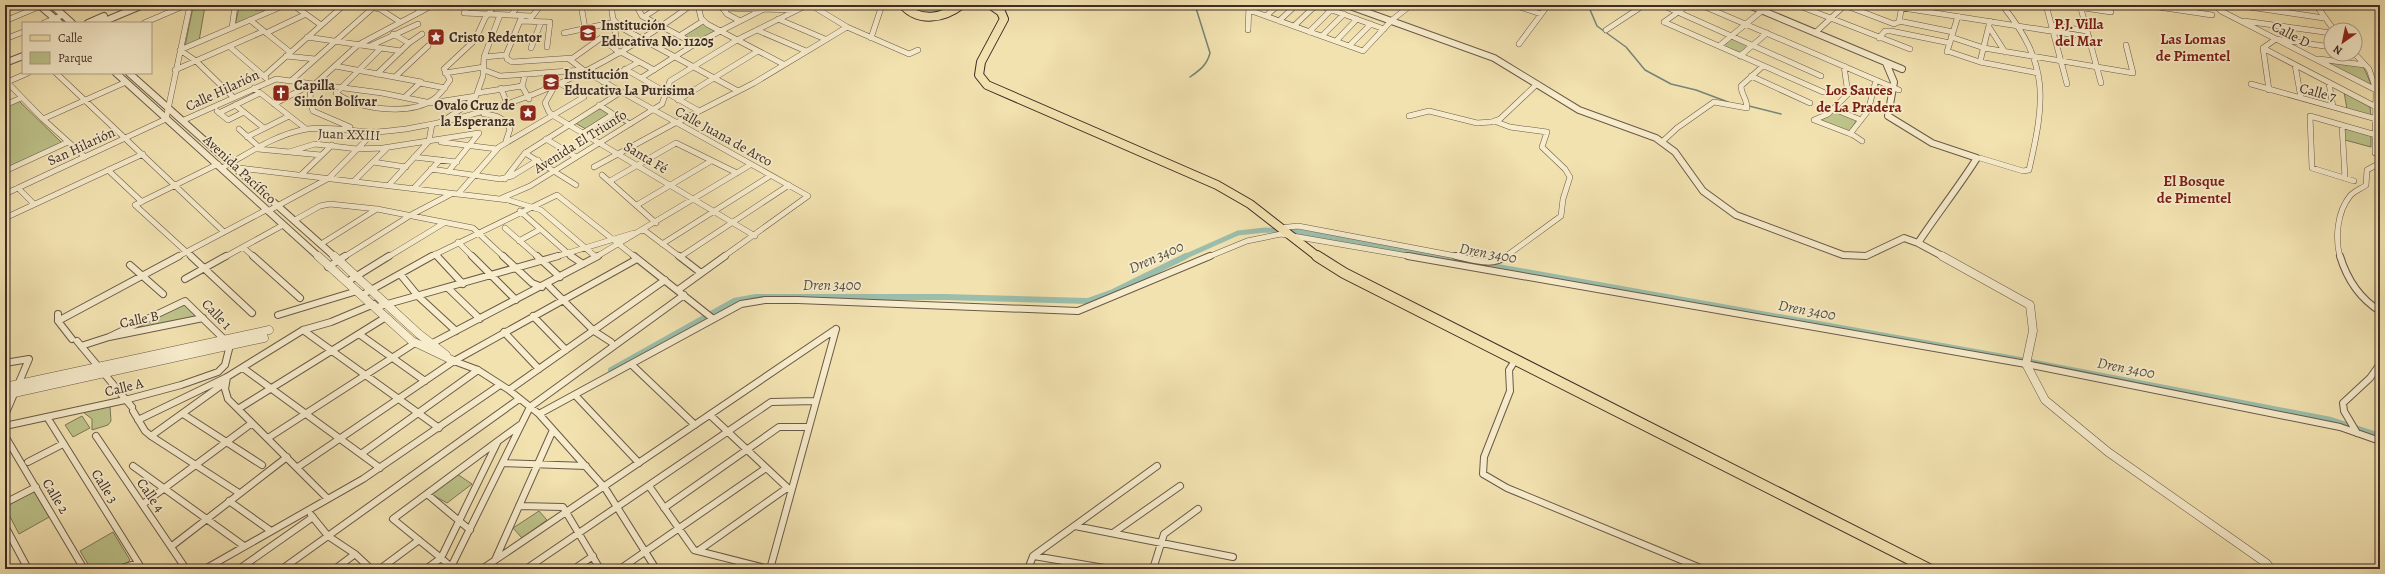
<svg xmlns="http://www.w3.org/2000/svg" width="2385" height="574" font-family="Alegreya,serif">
  <rect width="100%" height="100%" fill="#f2e2b0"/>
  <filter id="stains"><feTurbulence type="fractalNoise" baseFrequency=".005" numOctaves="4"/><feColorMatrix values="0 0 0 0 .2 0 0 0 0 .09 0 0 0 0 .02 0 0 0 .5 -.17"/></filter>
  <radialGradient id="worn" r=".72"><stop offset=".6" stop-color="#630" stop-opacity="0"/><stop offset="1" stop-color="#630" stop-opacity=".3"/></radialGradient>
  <path fill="#bdc38a" stroke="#7d7858" d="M 904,5 L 959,5 L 925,15 Z
    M 205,6 L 199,41 L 185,46 L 193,7 Z
    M 239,8 L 270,9 L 235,25 Z
    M 702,22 L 718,31 L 696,43 L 681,36 Z
    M 1733,37 L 1750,45 L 1741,53 L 1723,46 Z
    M 2325,62 L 2363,66 L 2371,84 L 2370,85 Z
    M 2344,92 L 2370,107 L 2371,116 L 2347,109 Z
    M 18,100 L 62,143 L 5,170 L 5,106 Z
    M 599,108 L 609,114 L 586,129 L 575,123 Z
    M 1836,111 L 1857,120 L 1849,132 L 1821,122 L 1821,119 Z
    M 2344,128 L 2371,135 L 2371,147 L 2345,140 Z
    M 185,303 L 196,315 L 192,318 L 132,329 Z
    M 110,406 L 111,421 L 108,425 L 92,430 L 92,419 L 83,412 Z
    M 82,416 L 90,428 L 73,437 L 65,425 Z
    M 457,474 L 472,484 L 447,503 L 431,494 Z
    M 34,491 L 51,516 L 19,534 L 5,507 Z
    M 539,511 L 547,520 L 522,538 L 513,528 Z
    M 113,532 L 130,560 C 122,570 103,569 91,569 L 80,551 Z"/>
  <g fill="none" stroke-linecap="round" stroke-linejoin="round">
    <path stroke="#758476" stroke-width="1.5" d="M 1588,5 L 1597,26 L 1626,47 L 1645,70 L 1671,84 L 1696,90 L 1728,102
      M 1190,77 C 1200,70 1207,65 1210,53 L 1195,5
      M 1749,106 L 1781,114"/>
    <path stroke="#9bbeac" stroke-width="5" d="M 1184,257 L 1238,233 L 1265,230 L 1294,231 L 1442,257"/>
    <path stroke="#9bbeac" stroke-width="6" d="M 1436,256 L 2015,359 L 2331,420 L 2380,436
      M 611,370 L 734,301 L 756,297 L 945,297 L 1088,301 L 1113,292 L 1186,256"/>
    <g stroke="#6a5a48" stroke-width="5">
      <path id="pedestrian" d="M 613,114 L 631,124"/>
    </g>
    <g stroke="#6a5a48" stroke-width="6">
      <path id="minor-far1" d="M 200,5 L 276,8
        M 293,5 L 321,25
        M 360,5 L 380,9 L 400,22
        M 412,5 L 422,11
        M 468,5 L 464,13 L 532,16
        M 581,5 L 585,28
        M 611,5 L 613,19 L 620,27 L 738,91
        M 636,5 L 642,16 L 695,44
        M 698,5 L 701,18 L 707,24 L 783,64
        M 811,5 L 847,27 L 909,54 L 918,50
        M 1263,5 L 1274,9
        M 1318,5 L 1384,29
        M 1398,5 L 1407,8
        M 1662,5 L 1821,76
        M 1701,5 L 1899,90
        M 1797,5 L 1910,49
        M 1844,5 L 1894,24 L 1899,22 L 1902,5
        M 1884,5 L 2089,37
        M 2046,5 L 2067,84
        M 2064,5 L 2111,12
        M 2080,5 L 2101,83
        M 2145,5 L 2212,15
        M 2215,5 L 2221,11 L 2380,92
        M 2236,5 L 2324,18
        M 2316,5 L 2334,30
        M 722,7 L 727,14 L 740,21
        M 1520,7 L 1541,14
        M 722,8 L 794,10
        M 1249,10 L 1363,51 L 1392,20 L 1411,5
        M 511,15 L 519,5
        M 522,16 L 506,55 L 507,59 L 512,62 L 573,58 L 601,38 L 620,53
        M 1266,16 L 1278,5
        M 644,17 L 662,5
        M 531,18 L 541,5
        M 778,19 L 825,39
        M 250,20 L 290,52
        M 5,21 L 43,5
        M 520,21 L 550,22 L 547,47
        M 1279,21 L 1296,5
        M 1899,21 L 1953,32
        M 2244,21 L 2331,33
        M 1664,22 L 1823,92
        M 1664,22 L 1688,5
        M 44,23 L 63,15
        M 144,23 L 186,5
        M 2051,25 L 2087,31
        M 1294,26 L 1316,5
        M 1989,27 L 2005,52
        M 232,28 L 235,6
        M 757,30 L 806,51
        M 1248,30 L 1249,5
        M 1606,30 L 1644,5
        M 1309,32 L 1331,10
        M 266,33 L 306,14
        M 564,33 L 615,22 L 616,50
        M 1815,33 L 1845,5
        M 393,34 L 409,43
        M 679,36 L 703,21
        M 1322,36 L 1344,14
        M 2355,36 L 2357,37
        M 307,37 L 401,51
        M 1951,37 L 1984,48 L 2133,73 L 2126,45
        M 871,38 L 882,5
        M 1879,38 L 1885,31 L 1891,31 L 1950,43
        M 5,39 L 23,32
        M 1336,41 L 1357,19
        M 1519,44 L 1548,5
        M 370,46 L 418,24
        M 1349,46 L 1371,24
        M 1719,46 L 1769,5
        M 230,47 L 266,78
        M 381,48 L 336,93 C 359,110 410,116 434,99 C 441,94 445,87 450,80 L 444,69 L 475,40 L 485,18 L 495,5
        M 531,48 L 541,22
        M 2263,48 L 2376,107
        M 180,50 L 285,5
        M 180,50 L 196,61 L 233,97
        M 1947,51 L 1980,62 L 2038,73
        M 621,52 L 654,70
        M 1947,52 L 1958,16
        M 2355,54 L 2369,69 L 2376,90 L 2375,153
        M 286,56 L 315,59
        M 1740,56 L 1767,33
        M 484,57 L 506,55
        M 569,59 L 586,72 L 808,196 L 723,257
        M 2319,59 L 2365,65
        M 1980,62 L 1990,21
        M 2295,65 L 2301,98
        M 335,66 L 421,82
        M 625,69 L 699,111
        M 175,70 L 264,31
        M 484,70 L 500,76 L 582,70
        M 56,73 L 224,232
        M 445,73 L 484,67
        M 377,74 L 409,43 L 422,34
        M 525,75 L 522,86 L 529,99
        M 264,76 L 344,5
        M 1751,76 L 1810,103
        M 395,77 L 428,46
        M 641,78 L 695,44 L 764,9
        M 5,80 L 43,119 L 85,157
        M 292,80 L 376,5
        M 603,82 L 639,62
        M 5,83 L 28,73
        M 420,83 L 445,88
        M 2329,83 L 2333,107
        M 315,84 L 358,45 L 433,5
        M 2251,84 L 2380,120
        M 311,86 L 310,100 L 313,111 L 350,127
        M 254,88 L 306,129
        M 501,88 L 508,106
        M 553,89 L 545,103 L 549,112 L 554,116 L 755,236
        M 2269,90 L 2263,48 L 2276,39 L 2331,47
        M 477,93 L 522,86
        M 405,97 L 421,82
        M 678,100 L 758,51
        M 274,104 L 312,84
        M 5,105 L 21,98
        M 235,105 L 264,128
        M 1834,109 L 1861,120
        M 217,111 L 228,120 L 244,112
        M 219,113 L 260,93
        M 484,114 C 496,115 505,118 510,129 L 506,141
        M 1409,116 L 1429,111 L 1477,123 L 1491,122 L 1500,119 L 1537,84
        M 43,119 L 126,82
        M 184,120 L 276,79 L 382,93 L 431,103 L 476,96
        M 444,120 L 463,108 L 476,96 L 483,76 L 484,57 L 500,15
        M 1814,120 L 1828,114 L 1848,94 L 1844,66
        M 1814,120 L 1853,135 L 1862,141
        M 1494,121 L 1510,127 L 1547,132 L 1542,147 L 1565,169 L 1570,177 L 1563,199 L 1561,216 L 1505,257
        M 676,123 L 754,83 L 847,27
        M 2342,125 L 2345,178
        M 239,129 L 260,148
        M 583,133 L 613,114 L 599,105
        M 1850,134 L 1868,111 L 1876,80
        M 247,137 L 289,116
        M 546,139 L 576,157
        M 441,142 L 497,149
        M 1662,142 L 1677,128 L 1714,102 L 1747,108 C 1747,99 1741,94 1741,86 L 1763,66
        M 258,149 L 321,155
        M 289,152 L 315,144 L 357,149 L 383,148 L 479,133 L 448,172
        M 525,153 L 576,185
        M 414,157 L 457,162
        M 1980,158 L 2023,171 L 2029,170 C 2045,100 2050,64 2002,5
        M 373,162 L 406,167
        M 594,167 L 675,123
        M 222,168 C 249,153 276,134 307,129 C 329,126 351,131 373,132 C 384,132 395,130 406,129 C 514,111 603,71 691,5
        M 239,168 L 508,200 L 541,210 L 596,257
        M 431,169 L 500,179 L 512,176 L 538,160
        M 108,170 L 142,202
        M 5,171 L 68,142
        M 301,175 L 332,145
        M 602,175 L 656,223
        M 505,179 L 525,153 L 621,92
        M 354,181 L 387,148
        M 610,181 L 676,143 L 737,173
        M 2354,181 L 2312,168 L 2310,116 L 2376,135
        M 389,185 L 429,141 L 432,124
        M 18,188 L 34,204
        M 414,188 L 440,160
        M 5,194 L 166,119 L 190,5
        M 458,194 L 499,147 L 584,97 L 561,84
        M 502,198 L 530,186 L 662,104 L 670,81 L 737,40 L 807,5
        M 637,205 L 711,161
        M 268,211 L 329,178 L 374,132
        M 520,211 L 572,257
        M 5,218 L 143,154
        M 295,220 L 320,206 L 330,204 L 377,209 L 473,228 L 504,257
        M 505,228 L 538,257
        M 1279,228 L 1298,226 L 1461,257
        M 642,231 L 644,230 L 680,257
        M 519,241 L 539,230
        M 458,242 L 473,257
        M 321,244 L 377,209
        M 662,244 L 770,176
        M 243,247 L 254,257
        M 435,254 L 438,257
        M 177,257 L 266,210
        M 192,257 L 135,205 L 218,164
        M 225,257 L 283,225
        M 344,257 L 411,215 L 451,194
        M 388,257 L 444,223
        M 430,257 L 557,195 L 635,257
        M 555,257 L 634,233
        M 596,257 L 750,165
        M 680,257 L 789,185
        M 1208,257 L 1247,241 L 1281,234 L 1414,257
        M 2340,257 C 2335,238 2337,212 2350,196 C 2354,191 2361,189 2366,185 L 2367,170 L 2380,163"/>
    </g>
    <g stroke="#6a5a48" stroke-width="8">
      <path id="minor" d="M 191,256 L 252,313
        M 253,256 L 300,298
        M 437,256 L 463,284
        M 472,256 L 516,300
        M 503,256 L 532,283 L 542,287
        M 537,256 L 560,277
        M 571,256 L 583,264
        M 634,256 L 712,318
        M 679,256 L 701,273
        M 1408,256 L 2026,364 L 2340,427 L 2380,441
        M 1456,256 C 1472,259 1492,267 1506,256
        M 2340,256 C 2347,279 2359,298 2380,311
        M 130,265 L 163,294
        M 328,267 L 345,256
        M 400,274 L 418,296 L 456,331
        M 185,279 L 226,256
        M 347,282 L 389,256
        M 547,284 L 594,331 L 611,342
        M 448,288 L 480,319
        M 678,290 L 725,256
        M 362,295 L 432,256
        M 377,307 L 558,256
        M 58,314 L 58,321 L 72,339
        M 278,315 L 357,291
        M 533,316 L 566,350
        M 58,321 L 179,256
        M 303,330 L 439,428
        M 504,332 L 539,369
        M 359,334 L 425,381
        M 77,341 L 132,407
        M 429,345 L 598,256
        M 81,346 L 109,337 L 203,318
        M 1516,359 L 1509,370 L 1510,391 L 1484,457 L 1483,474 L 1507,488 L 1703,569
        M 454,361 L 478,370 L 509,390 L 539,414 L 605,488 L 656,569
        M 5,363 L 29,359 L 5,415
        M 631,364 L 695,425
        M 243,368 L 380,468
        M 227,377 L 225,389 L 228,399 L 327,498
        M 509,390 L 665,280
        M 575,395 L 639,463
        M 238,409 L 386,317
        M 133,411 L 145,431 L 151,436 L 239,493
        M 183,414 L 262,465
        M 539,414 L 741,304 L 765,300 L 798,300 L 1078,311 L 1210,256
        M 710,415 L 791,491
        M 47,417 L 142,569
        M 138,420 L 227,377 L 303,330 L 331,322 L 374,304
        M 5,426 L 125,400 L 181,385 L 218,372 L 225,365 L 230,345 L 185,301 L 109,337
        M 2357,433 L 2344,411 L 2343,403 L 2370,378 L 2380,364
        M 5,436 L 84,569
        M 96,436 L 186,569
        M 151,436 L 226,382
        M 268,438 L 415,343
        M 498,441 L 441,558 L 393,519 Z
        M 498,441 L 520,425
        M 361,454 L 478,370
        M 28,462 L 61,445
        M 503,463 L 586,466
        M 133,466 L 244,546
        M 298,467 L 454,361 L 637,259
        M 649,486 L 694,550 L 769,569
        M 427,494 L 470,530
        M 229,501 L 271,531
        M 5,503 L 36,487
        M 143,504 L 252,423
        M 519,506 L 563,507 L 600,569
        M 664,508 L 779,427 L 809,427
        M 311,515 L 328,536 L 355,554 L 371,569
        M 5,526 L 28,569
        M 1075,526 L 1233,557
        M 1113,533 L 1180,486
        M 172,546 L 287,457
        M 698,551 L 787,488
        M 1034,556 L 1110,569
        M 495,560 L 553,430
        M 118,569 L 138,563
        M 205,569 L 363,479 L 500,385
        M 239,569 L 313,517
        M 282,569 L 519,399
        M 335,569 L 355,554
        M 380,569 L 419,540
        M 426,569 L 441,558 L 451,567
        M 453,569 L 451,567 L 530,407 L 684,295
        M 482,569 L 836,329
        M 526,569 L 771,402 L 816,401
        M 574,569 L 593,556
        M 620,569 L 766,468
        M 770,569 L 836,329
        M 1028,569 L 1033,556 L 1157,466
        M 1153,569 L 1164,534 L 1198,509"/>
    </g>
    <g stroke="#6a5a48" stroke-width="8">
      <path id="tertiary-far1" d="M 39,5 L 60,23
        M 52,5 L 72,23
        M 1347,5 L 1494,58 L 1579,110 L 1656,138 L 1675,152 L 1703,191 L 1736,215 L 1843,255 L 1866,256 L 1904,238 L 1918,243
        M 1749,5 L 1902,69
        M 88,23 L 104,16
        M 100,23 L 143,5
        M 5,63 L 23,56
        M 1886,63 L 1894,82 L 1888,116 L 1932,143 L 1977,158 C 1958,188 1937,214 1918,243 L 1944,257
        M 116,73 L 319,257
        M 129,73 L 335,257"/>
    </g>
    <g stroke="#6a5a48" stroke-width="9">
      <path id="tertiary" d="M 318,256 L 412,341 L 454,361
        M 334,256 L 419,334 L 446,355
        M 1942,256 L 2030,305 L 2033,331 L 2026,364 L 2045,400 L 2108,452 L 2266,563 L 2271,569
        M 5,387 L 269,330
        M 5,395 L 264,338"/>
    </g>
    <g stroke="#3d2c25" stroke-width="10">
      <path id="primary-far1" d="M 991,5 L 1001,12 L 1004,19 L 981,62 L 979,75 L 987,85 L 1217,185 L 1250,204 L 1318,257"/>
    </g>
    <g stroke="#3d2c25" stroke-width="12">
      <path id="primary" d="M 1317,256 L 1344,273 L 1929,569"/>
    </g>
    <g stroke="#3d2c25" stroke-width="10">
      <path id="trunk" d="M 903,5 C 919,23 944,18 961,5"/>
    </g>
    <use href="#pedestrian" stroke="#f7eccc" stroke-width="3.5"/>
    <use href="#minor-far1" stroke="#f7eccc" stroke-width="5"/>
    <use href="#minor" stroke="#f7eccc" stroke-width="6"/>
    <use href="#tertiary-far1" stroke="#f7eccc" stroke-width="6"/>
    <use href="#tertiary" stroke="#f7eccc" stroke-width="8"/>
    <use href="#primary-far1" stroke="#f2e2b0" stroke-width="8"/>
    <use href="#primary" stroke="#f2e2b0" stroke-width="10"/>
    <use href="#trunk" stroke="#f2e2b0" stroke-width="8"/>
  </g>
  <defs>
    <g id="school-square" transform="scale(0.9)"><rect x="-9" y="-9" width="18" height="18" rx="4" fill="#8f2418" stroke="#f7eccc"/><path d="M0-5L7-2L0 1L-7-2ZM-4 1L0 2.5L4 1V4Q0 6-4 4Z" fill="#fff"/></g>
    <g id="sight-square" transform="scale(0.9)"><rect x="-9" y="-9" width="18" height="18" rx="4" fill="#8f2418" stroke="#f7eccc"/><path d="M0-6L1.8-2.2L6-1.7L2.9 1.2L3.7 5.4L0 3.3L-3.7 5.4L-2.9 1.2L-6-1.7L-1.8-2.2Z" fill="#fff"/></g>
    <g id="church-square" transform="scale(0.9)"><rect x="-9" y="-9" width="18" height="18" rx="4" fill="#8f2418" stroke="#f7eccc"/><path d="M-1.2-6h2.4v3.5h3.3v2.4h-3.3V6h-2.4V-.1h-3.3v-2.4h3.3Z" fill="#fff"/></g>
  </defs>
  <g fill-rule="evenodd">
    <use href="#school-square" x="588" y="33"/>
    <use href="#sight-square" x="436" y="37"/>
    <use href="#school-square" x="551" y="82"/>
    <use href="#church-square" x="281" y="93"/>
    <use href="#sight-square" x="528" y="113"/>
  </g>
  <g text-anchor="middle" stroke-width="3.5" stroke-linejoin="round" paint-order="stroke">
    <g font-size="14" font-weight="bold" fill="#3d2c25" stroke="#f7eccc" text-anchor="start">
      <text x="601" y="30">Institución<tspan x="601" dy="16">Educativa No. 11205</tspan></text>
      <text x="449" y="42">Cristo Redentor</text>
      <text x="564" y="79">Institución<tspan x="564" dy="16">Educativa La Purisima</tspan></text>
      <text x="294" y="90">Capilla<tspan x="294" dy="16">Simón Bolívar</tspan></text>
      <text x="515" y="110" text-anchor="end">Ovalo Cruz de<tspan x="515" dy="16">la Esperanza</tspan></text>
    </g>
    <g font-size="14" fill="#3d2c25" stroke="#f7eccc">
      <text transform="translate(2291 34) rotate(27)" y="5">Calle D</text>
      <text transform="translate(222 90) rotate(-25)" y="5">Calle Hilarión</text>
      <text transform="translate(2318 92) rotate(15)" y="5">Calle 7</text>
      <text transform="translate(349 134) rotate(2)" y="5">Juan XXIII</text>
      <text transform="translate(724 136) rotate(29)" y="5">Calle Juana de Arco</text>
      <text transform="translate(580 141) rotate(-32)" y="5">Avenida El Triunfo</text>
      <text transform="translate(81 146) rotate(-25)" y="5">San Hilarión</text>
      <text transform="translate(646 157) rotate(31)" y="5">Santa Fé</text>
      <text transform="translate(240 169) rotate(43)" y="5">Avenida Pacífico</text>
      <text transform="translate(217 314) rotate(46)" y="5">Calle 1</text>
      <text transform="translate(139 319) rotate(-12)" y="5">Calle B</text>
      <text transform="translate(124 387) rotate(-14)" y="5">Calle A</text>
      <text transform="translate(105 486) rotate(58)" y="5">Calle 3</text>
      <text transform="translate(151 495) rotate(55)" y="5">Calle 4</text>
      <text transform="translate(56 496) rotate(59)" y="5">Calle 2</text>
    </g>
    <g font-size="15" font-weight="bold" fill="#7a1f14" stroke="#f7eccc">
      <text x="2079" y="29">P.J. Villa<tspan x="2079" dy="17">del Mar</tspan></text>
      <text x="2193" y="44">Las Lomas<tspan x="2193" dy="17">de Pimentel</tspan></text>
      <text x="1859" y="95">Los Sauces<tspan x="1859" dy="17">de La Pradera</tspan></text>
      <text x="2194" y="186">El Bosque<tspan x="2194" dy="17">de Pimentel</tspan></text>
    </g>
    <g font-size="15" font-style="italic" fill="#545047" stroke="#f7eccc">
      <text transform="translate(1488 253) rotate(10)" y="5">Dren 3400</text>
      <text transform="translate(1156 257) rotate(-24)" y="5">Dren 3400</text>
      <text x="832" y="290">Dren 3400</text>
      <text transform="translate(1807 310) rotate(10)" y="5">Dren 3400</text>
      <text transform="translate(2126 368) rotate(11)" y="5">Dren 3400</text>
    </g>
  </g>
  <rect width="2385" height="574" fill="none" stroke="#f2e2b0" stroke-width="20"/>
  <rect x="6" y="6" width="2373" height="562" fill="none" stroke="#3d2c25" stroke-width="2"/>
  <rect x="10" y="10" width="2365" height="554" fill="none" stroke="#3d2c25"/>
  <rect x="22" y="22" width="130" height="52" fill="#f7eccc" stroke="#ad9f89"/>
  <rect x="30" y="35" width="20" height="6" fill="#f2e2b0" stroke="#ad9f89"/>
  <text x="58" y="42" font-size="12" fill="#3d2c25">Calle</text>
  <rect x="30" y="52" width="20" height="12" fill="#bdc38a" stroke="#ad9f89"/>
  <text x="58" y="62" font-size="12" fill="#3d2c25">Parque</text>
  <g transform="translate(2343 42) rotate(213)"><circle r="19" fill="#f7eccc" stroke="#ad9f89"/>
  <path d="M0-3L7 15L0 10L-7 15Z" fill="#8f2418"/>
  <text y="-6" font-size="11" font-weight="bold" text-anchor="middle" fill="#3d2c25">N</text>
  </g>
  <rect width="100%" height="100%" filter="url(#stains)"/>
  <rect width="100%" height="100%" fill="url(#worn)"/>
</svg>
